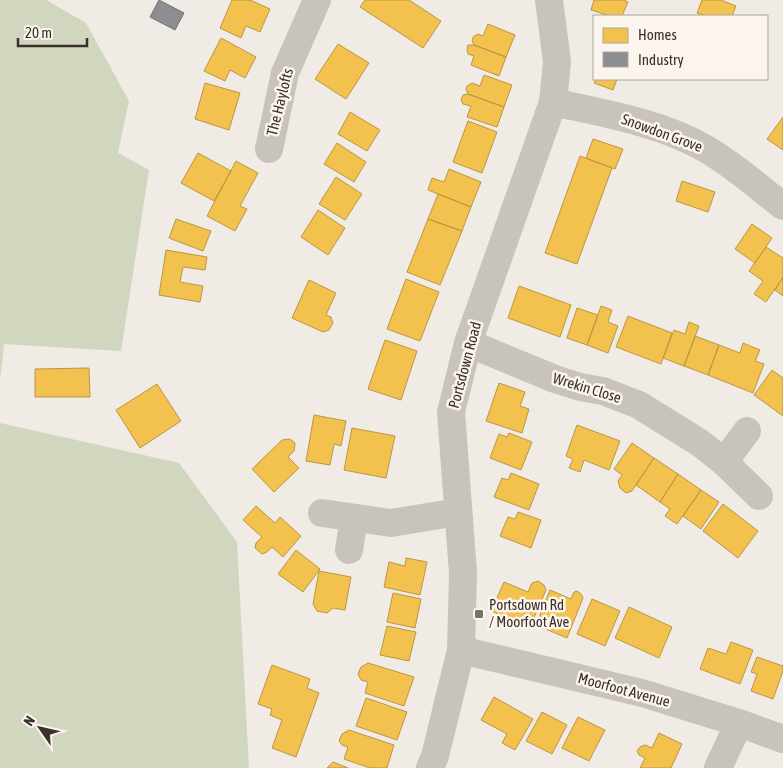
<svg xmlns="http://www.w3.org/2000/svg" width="783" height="768" font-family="'Asap Condensed',sans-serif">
  <rect width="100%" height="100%" fill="#f0ebe5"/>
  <path fill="#d1d6bf" d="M 0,0 L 46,0 L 86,23 L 129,101 L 118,153 L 149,170 L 121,351 L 4,344 L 0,380 Z
    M 0,423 L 179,463 L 237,542 L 249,768 L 0,768 Z"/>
  <path fill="#f2c14e" stroke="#bb9644" d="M 232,0 L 250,0 L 270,9 L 260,32 L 246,26 L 241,38 L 220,28 Z
    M 365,0 L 409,0 L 441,21 L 423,48 L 360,7 Z
    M 594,0 L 623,0 L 628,2 L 622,16 L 610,16 L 591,10 Z
    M 702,0 L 721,0 L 736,6 L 732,16 L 706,16 L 697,13 Z
    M 488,24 L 515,35 L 506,57 L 474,45 L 472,40 L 474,36 L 478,34 L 483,36 Z
    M 221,38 L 256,57 L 245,78 L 230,70 L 225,81 L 204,71 Z
    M 338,44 L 369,63 L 346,99 L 315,79 Z
    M 468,45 L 474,45 L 506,57 L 499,76 L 471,65 L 474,56 L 468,54 L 467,50 Z
    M 484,75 L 512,85 L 504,107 L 468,94 L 466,89 L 467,86 L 472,83 L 480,86 Z
    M 596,79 L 617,79 L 613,90 L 594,83 Z
    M 205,83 L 240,93 L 229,130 L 195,119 Z
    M 468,94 L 504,107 L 497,127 L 467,117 L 471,106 L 463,104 L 461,100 L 463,95 Z
    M 350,112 L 380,130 L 367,151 L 338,134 Z
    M 783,117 L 783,150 L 767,139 Z
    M 468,121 L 497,132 L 482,173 L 453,162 Z
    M 593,139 L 623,149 L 615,169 L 586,158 Z
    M 337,143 L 366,162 L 354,182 L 324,164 Z
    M 198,153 L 231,171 L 214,201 L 181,183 Z
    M 580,156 L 612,168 L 577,264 L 545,253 Z
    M 236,161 L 258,173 L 240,206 L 247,209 L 235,231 L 207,216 Z
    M 449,169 L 481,182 L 471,207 L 428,190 L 432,178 L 444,182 Z
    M 336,177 L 362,194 L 345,220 L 319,204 Z
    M 682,181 L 715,192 L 708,212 L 676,201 Z
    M 438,194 L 471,207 L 462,231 L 428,219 Z
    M 318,210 L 345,228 L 328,255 L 301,237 Z
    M 176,219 L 211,231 L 203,251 L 169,238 Z
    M 428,219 L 462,231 L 440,285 L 407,272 Z
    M 752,224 L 772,238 L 755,263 L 735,249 Z
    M 766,247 L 783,258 L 783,277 L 766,302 L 754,294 L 763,281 L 749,271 Z
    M 166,250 L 207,257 L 205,270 L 183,267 L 180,282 L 203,286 L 200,302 L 159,295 Z
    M 783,277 L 783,296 L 775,290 Z
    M 406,279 L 439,292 L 420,341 L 387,329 Z
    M 309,280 L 336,293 L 326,315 L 331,317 L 333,323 L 329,330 L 323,332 L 292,318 Z
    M 519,286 L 571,305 L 560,337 L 508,318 Z
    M 601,306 L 612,310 L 608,322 L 618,326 L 608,353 L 587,345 Z
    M 577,308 L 598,315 L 587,345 L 567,338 Z
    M 628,316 L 672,333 L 661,364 L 616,347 Z
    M 689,322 L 699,326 L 684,366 L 663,358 L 674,330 L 685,334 Z
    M 695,336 L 719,345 L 708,375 L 684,366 Z
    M 385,340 L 417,351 L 401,400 L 368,389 Z
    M 743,343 L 760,350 L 755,361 L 764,364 L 753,393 L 708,375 L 719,345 L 740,353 Z
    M 89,368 L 90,397 L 35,397 L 35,369 Z
    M 772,370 L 783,378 L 783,416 L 754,395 Z
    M 499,383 L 525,392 L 520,406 L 529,409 L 522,433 L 486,421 Z
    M 157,384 L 181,421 L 140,448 L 116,410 Z
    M 314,415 L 346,421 L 341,446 L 334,444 L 330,465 L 306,461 Z
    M 577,425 L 620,441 L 609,470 L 584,460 L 580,472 L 569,468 L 573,459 L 566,456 Z
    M 352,428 L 395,436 L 386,478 L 344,470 Z
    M 509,433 L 532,442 L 521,470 L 490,458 L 499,434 L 507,437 Z
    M 290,439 L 295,443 L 294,451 L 288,457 L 299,468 L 274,492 L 252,469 L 282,440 Z
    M 632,443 L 654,458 L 632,491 L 626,493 L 620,488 L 618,481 L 622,475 L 614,469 Z
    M 654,458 L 678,474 L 660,502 L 636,485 Z
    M 511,473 L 539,484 L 529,510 L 494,497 L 502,478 L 508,480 Z
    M 678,474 L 701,490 L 677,524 L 665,516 L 670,509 L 660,502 Z
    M 701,490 L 719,502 L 701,529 L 683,516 Z
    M 723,504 L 758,531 L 738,558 L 703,531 Z
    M 256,506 L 275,523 L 280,517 L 301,536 L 283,557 L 272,547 L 267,552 L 262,554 L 255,548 L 256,543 L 262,537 L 243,520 Z
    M 518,512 L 541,520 L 531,548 L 500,536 L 508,517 L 515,519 Z
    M 296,550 L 320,569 L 303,592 L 278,574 Z
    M 406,558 L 427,562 L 420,595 L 384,587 L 389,562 L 405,566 Z
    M 319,571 L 351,577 L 345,610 L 333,608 L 327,613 L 317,611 L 313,604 Z
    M 538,581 L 544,585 L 546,590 L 530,627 L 491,611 L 504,582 L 528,592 L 532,583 Z
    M 550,590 L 571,599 L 574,592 L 577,591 L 581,594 L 583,598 L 567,638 L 536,625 Z
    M 393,593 L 421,599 L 415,628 L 387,622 Z
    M 592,599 L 620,611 L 605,646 L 577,634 Z
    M 629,607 L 672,627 L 659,658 L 615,638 Z
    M 387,626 L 416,632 L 409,661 L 380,655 Z
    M 731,642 L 753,650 L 740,684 L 700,669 L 708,648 L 726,654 Z
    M 757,657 L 783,666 L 783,671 L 773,699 L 751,691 L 757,674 L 751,672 Z
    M 368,663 L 414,677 L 404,706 L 365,693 L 368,682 L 361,680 L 358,674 L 361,667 Z
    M 272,665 L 310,679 L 307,688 L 319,693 L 296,757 L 272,748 L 282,720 L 270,715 L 272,709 L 258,704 Z
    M 494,697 L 533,719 L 515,750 L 502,743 L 507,734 L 481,720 Z
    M 366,698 L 407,712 L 397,740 L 356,726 Z
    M 542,712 L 567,725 L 552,754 L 526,741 Z
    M 578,717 L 605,730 L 589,761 L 562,748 Z
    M 349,730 L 394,745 L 387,768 L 370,768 L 344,759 L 348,747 L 342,745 L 339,741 L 342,734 Z
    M 659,733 L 682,744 L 671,768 L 640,768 L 645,758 L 639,755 L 637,751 L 640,747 L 645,745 L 652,748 Z
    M 333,762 L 348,768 L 327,768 Z"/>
  <path fill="#8d8d92" stroke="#747173" d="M 159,0 L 184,13 L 175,30 L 150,17 Z"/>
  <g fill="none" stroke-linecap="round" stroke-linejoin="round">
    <path stroke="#c9c3be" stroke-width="28" d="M 553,102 C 603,113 662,123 706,149 C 734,165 758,187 783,206
      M 269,149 L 285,73 L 317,0
      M 468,343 L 555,379 L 580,387 L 603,391 L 639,405 L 700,443 L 724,462 L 759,496
      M 724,462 L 747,431
      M 322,513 L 391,523 L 458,512
      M 349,550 L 354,518
      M 461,650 L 642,693 L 739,723 L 783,739
      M 430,768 L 435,756 L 461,650 L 463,573 L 451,412 L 468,343 L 553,102 L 557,62 L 549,0
      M 718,768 L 739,723"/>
  </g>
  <rect fill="#7a716c" stroke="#fbf5ee" stroke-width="2" x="474" y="609" width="10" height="10" rx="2.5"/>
  <g text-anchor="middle" stroke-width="5" stroke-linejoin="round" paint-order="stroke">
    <g font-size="15" fill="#3b302b" stroke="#fbf5ee">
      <text transform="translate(280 102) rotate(-76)" y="5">The Haylofts</text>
      <text transform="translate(662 133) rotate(20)" y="5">Snowdon Grove</text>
      <text transform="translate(465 365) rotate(-75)" y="5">Portsdown Road</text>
      <text transform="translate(587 388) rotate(17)" y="5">Wrekin Close</text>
      <text transform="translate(624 690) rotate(15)" y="5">Moorfoot Avenue</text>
    </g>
    <g font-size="15" fill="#3b302b" stroke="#fbf5ee" text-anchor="start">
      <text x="489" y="610">Portsdown Rd<tspan x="489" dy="17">/ Moorfoot Ave</tspan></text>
    </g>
  </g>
  <rect x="593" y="15" width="175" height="65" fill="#fbf5ee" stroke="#aea6a0"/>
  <rect x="603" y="28" width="25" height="15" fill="#f2c14e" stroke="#aea6a0"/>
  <text x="638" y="40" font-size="15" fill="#3b302b">Homes</text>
  <rect x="603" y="52" width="25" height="15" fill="#8d8d92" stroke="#aea6a0"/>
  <text x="638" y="65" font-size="15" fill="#3b302b">Industry</text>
  <g transform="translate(40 728) rotate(304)" stroke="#fbf5ee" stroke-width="4" paint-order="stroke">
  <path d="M0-4L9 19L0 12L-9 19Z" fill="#3b302b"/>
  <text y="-8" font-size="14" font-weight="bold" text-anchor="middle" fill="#3b302b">N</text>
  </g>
  <path d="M18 38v8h69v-8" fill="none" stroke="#3b302b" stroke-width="2.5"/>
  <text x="25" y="38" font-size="15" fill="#3b302b" stroke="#fbf5ee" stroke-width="4" paint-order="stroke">20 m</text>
</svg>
